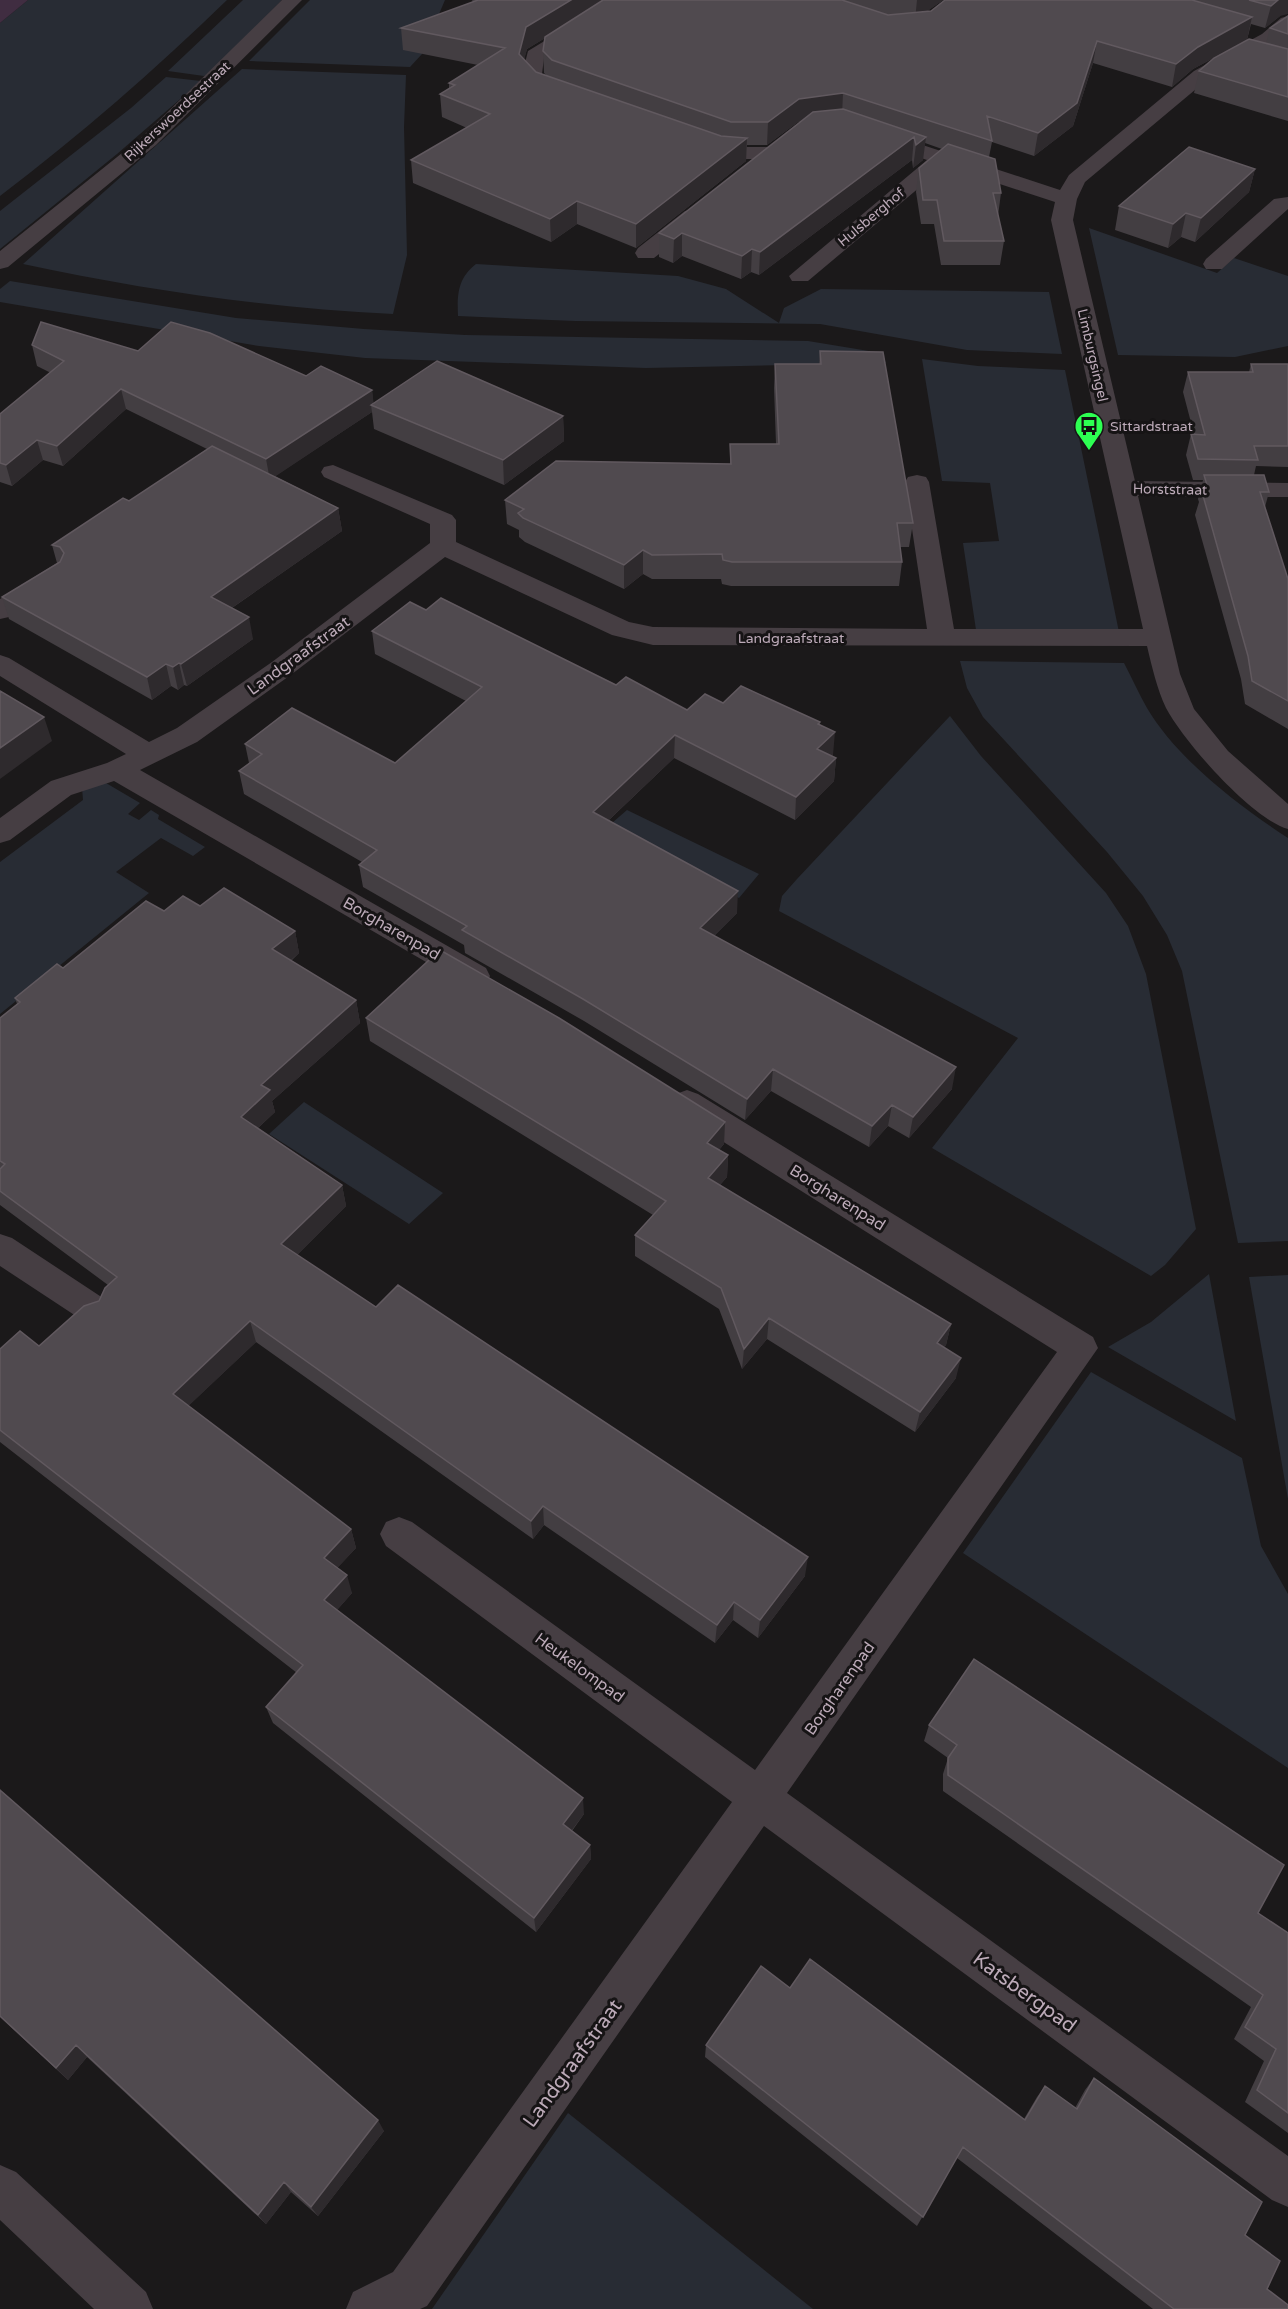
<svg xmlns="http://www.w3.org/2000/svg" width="1288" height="2309" font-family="'Varela Round',sans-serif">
  <rect width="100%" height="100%" fill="#1b191a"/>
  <path fill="#282c34" d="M 28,0 L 227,0 C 155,70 80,135 0,196 L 0,23 Z
    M 243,0 L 282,0 L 212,72 L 204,76 L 168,71 Z
    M 310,0 L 445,0 L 422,54 L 410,67 L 249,61 Z
    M 242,69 L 406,75 L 404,127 L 407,255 L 393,314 C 268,308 144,290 23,264 Z
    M 166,77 L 201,81 L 117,154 L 0,249 L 0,211 L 131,108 Z
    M 1089,228 L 1217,273 L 1234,258 L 1288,276 L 1288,346 L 1235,357 L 1118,355 Z
    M 476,264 L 678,276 L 726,289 L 779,323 L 784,308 L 821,289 L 1049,292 L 1062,354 L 967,350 L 820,324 L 575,321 L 458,316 C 457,294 458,278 476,264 Z
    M 10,281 L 236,318 L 364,329 L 465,335 L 808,341 L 881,353 L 886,363 L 646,368 L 365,358 L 259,346 L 0,302 L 0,289 Z
    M 922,359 L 978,366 L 1065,370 L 1119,632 L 976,630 L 963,543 L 999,541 L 990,483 L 942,481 Z
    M 960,661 L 1124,663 C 1132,678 1139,694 1147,708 C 1177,759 1239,806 1288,838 L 1288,1241 L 1238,1243 L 1182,971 L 1167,935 L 1143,896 L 1107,852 L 983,717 L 967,688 Z
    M 950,716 L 981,756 L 1106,893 L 1128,926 L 1146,974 L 1196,1229 L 1165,1265 L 1151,1276 L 932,1148 L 1018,1038 L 779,911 L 782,896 L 797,879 Z
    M 106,783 L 140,803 L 128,814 L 139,820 L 151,810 L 159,815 L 158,819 L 205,847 L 193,856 L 161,838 L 116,872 L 149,893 L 0,1014 L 0,862 L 83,800 L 82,787 Z
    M 627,810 L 759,874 L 739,898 L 605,829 Z
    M 304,1102 L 443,1193 L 409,1224 L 269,1134 Z
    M 1209,1274 L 1236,1421 L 1108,1347 L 1151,1322 Z
    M 1288,1275 L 1288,1499 L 1249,1277 Z
    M 1091,1372 L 1242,1458 L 1261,1546 L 1288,1594 L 1288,1768 L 963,1553 Z
    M 568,2113 L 813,2309 L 432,2309 Z"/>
  <path fill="#402d41" d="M 0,0 L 28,0 L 0,23 Z"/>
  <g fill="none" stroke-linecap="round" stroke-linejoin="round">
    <path fill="#463e43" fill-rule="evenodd" d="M 282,0 L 302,0 L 156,145 L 8,267 L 0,269 L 0,251 L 142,137 Z
      M 612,0 L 634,0 L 544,58 L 542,74 C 552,84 567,86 574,95 L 571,99 C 552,104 533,90 522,75 L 528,51 Z
      M 1288,16 L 1288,32 L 1276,42 L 1208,79 L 1085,182 L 1077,199 L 1073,220 L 1135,481 L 1288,483 L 1288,497 L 1138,496 L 1180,674 L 1194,709 L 1228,751 L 1288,804 L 1288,829 C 1252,819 1184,742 1166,708 C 1157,689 1152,667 1147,646 L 653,645 L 612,635 L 445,557 L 292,674 L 197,742 L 140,770 L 486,968 L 490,976 L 486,984 L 475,987 L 464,984 L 114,781 L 71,795 L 10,840 L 0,843 L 0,818 L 51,781 L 107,763 L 126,754 L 0,676 L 0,655 L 9,658 L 149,742 L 177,728 L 272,662 L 430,543 L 430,524 L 324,477 L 321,472 L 324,467 L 333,465 L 452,515 L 456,520 L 456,542 L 629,622 L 653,627 L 927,629 L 905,482 L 908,477 L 917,475 L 926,477 L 929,482 L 954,629 L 1143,629 L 1051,220 L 1055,202 L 945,166 L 808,281 L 792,281 L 789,276 L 927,160 L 875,142 L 872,138 L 875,134 L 889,134 L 1060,190 L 1069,175 L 1194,71 L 1262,34 L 1281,18 Z
      M 799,127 L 806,129 L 809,133 L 806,137 L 780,157 L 773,159 L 728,159 L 696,148 L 693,144 L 696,140 L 703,138 L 730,147 L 768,147 L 792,129 Z
      M 1288,197 L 1288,209 L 1222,269 L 1206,269 L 1203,264 L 1206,259 L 1274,199 Z
      M 693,210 L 701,211 L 704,216 L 701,221 L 654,258 L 638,258 L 635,253 L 638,248 L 685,211 Z
      M 44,576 L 53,578 L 57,584 L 53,590 L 9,617 L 0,619 L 0,599 L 35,578 Z
      M 687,1090 L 698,1094 L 1093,1337 L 1098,1348 L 787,1793 L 1288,2156 L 1288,2207 L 1272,2200 L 764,1826 L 427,2306 L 420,2309 L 346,2309 L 353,2292 L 393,2272 L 732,1802 L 386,1546 L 380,1534 L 386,1522 L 399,1517 L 412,1522 L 755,1770 L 1057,1352 L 676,1112 L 671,1103 L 676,1094 Z
      M 0,1234 L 12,1238 L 106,1300 L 111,1310 L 106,1320 L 94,1325 L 82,1320 L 0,1266 Z
      M 0,2165 L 16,2172 L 146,2292 L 153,2309 L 94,2309 L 0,2220 Z"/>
  </g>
  <path fill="#433e42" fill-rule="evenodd" d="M 472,0 L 943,0 L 927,11 L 931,11 L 945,0 L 1288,0 L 1280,16 L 1265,28 L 1251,24 L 1247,40 L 1193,69 L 1172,87 L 1093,63 L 1073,126 L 1034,156 L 992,142 L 989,157 L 1001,193 L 998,216 L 1004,241 L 1000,265 L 941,265 L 934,224 L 921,224 L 916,192 L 919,168 L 942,149 L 925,143 L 923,160 L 913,168 L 912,160 L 759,275 L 751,272 L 741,279 L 682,256 L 673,263 L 659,257 L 659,233 L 802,121 L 798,122 L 767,145 L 747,145 L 746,161 L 636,248 L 577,224 L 551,242 L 413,183 L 411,160 L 467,128 L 442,117 L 440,94 L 449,89 L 449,83 L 478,65 L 403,50 L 401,28 L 473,2 ZM 545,38 L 543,51 L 544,73 L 546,75 L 536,72 L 524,59 L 527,49 Z
    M 1288,16 L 1288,121 L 1194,93 L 1199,71 L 1266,43 L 1270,28 Z
    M 1255,169 L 1249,192 L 1195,242 L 1181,237 L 1168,248 L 1115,230 L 1119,206 Z
    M 32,345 L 138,351 L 306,376 L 372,390 L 373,403 L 563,416 L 564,441 L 504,485 L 374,429 L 372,412 L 275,476 L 338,508 L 342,531 L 232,608 L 253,639 L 187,686 L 184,685 L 178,690 L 171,686 L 152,700 L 9,619 L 2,597 L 57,563 L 52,545 L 129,501 L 207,449 L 126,409 L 63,466 L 43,460 L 12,486 L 0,482 L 0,414 L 51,373 L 37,366 Z
    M 820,351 L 913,523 L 909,547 L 900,547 L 902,562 L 899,586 L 731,586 L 722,584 L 721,579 L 652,579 L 643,574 L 624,589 L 525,542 L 519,537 L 519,530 L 507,524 L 505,500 L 730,464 L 730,444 L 776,444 L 774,388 L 775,364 L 819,364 Z
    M 1251,364 L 1288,364 L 1288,467 L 1256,466 L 1254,475 L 1269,492 L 1265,507 L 1288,579 L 1288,729 L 1245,704 L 1241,679 L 1195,515 L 1199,502 L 1198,499 L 1203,480 L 1193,480 L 1186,455 L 1191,434 L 1194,434 L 1183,392 L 1188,372 L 1249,372 Z
    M 426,610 L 616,685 L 687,710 L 723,703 L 820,722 L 820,724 L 833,755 L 831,756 L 836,758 L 834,781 L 795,820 L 674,758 L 609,820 L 737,913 L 714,936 L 952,1089 L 909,1138 L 888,1126 L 869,1147 L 771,1091 L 745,1120 L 584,1021 L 465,953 L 464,945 L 363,887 L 359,865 L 362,862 L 244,794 L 239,771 L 249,763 L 245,744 L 395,763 L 466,701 L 375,654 L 372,631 Z
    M 200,906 L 295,931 L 299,953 L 291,961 L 356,1000 L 360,1023 L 272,1101 L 275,1112 L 258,1128 L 342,1185 L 346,1206 L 297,1255 L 376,1307 L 805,1576 L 758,1638 L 733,1620 L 715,1643 L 544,1525 L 533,1539 L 256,1342 L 188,1406 L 351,1529 L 356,1548 L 337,1568 L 352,1593 L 337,1610 L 584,1814 L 572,1831 L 590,1845 L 591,1859 L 536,1932 L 273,1723 L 266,1707 L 297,1673 L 0,1442 L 0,1349 L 39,1346 L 99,1301 L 108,1285 L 0,1205 L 0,1018 L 17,1004 L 15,998 L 63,968 L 164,911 Z
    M 366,1018 L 725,1122 L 724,1144 L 719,1150 L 728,1155 L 727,1177 L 720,1185 L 951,1324 L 946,1345 L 944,1347 L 956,1378 L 915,1432 L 767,1339 L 742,1369 L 719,1309 L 635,1256 L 635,1235 L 653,1215 L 370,1041 Z
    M 929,1725 L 1258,1913 L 1288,1933 L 1288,2133 L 1245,2102 L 1264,2061 L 1234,2039 L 1251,2007 L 943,1791 L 943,1774 L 948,1758 L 924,1741 Z
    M 0,1790 L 384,2131 L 318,2216 L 291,2192 L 266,2224 L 87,2057 L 68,2080 L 0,2017 Z
    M 790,1988 L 1024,2119 L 1037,2097 L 1045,2086 L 1075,2108 L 1085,2090 L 1094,2078 L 1245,2235 L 1267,2289 L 1288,2309 L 1153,2309 L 957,2158 L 917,2226 L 705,2057 L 706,2045 Z"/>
  <path fill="#2e2a2d" d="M 571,0 L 608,0 L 527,49 L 520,77 L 519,54 L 526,27 Z
    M 917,0 L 943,0 L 915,20 Z
    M 1278,0 L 1288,0 L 1288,14 L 1280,16 L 1265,28 L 1271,6 Z
    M 1252,17 L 1247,40 L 1193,69 L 1172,87 L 1176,64 L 1198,47 Z
    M 1097,41 L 1093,63 L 1073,126 L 1034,156 L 1038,133 Z
    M 843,93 L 842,116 L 798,122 L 767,145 L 768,122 L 799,99 Z
    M 914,137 L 912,160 L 759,275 L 760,252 Z
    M 926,137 L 923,160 L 913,168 L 916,145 Z
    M 747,138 L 746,161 L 636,248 L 636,224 Z
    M 1255,169 L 1249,192 L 1195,242 L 1201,218 Z
    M 577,201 L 577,224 L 551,242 L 550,219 Z
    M 1186,213 L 1181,237 L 1168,248 L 1173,224 Z
    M 682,233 L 682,256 L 673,263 L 674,239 Z
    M 752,249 L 751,272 L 741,279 L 742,256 Z
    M 121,389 L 126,409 L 63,466 L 57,446 Z
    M 372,390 L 374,406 L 371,405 L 372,412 L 270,480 L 266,459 Z
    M 563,416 L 564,441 L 504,485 L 503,460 Z
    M 37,440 L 43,460 L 12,486 L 6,465 Z
    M 338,508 L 342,531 L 216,619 L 211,597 Z
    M 643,550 L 643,574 L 624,589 L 624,565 Z
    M 249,617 L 253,639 L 187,686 L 181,664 Z
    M 179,663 L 184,685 L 178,690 L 173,667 Z
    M 166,664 L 171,686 L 152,700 L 147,677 Z
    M 44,717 L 52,741 L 0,779 L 0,748 Z
    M 835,732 L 833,755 L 814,772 L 817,749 Z
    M 675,735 L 674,758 L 594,834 L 593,812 Z
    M 836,758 L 834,781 L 795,820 L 796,797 Z
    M 738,891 L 737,913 L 699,950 L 700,928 Z
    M 295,931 L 299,953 L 277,972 L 272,949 Z
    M 356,1000 L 360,1023 L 272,1101 L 275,1112 L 246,1139 L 241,1117 L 261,1085 Z
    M 956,1067 L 952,1089 L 909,1138 L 913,1117 Z
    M 773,1069 L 771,1091 L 745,1120 L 747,1099 Z
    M 892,1105 L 888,1126 L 869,1147 L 872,1126 Z
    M 725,1122 L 724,1144 L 706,1165 L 707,1143 Z
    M 728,1155 L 727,1177 L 707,1200 L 708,1178 Z
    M 342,1185 L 346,1206 L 287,1265 L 281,1244 Z
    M 769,1318 L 767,1339 L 742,1369 L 744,1349 Z
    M 250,1321 L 256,1342 L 180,1414 L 173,1394 Z
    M 951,1324 L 946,1345 L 932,1364 L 937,1343 Z
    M 961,1358 L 956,1378 L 915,1432 L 920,1412 Z
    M 543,1506 L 544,1525 L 533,1539 L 531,1521 Z
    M 351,1529 L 356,1548 L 329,1577 L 324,1558 Z
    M 808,1557 L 805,1576 L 758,1638 L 760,1620 Z
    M 347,1575 L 352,1593 L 330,1618 L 324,1600 Z
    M 734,1602 L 733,1620 L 715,1643 L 717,1625 Z
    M 583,1798 L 584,1814 L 565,1839 L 563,1824 Z
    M 590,1845 L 591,1859 L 536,1932 L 534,1918 Z
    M 76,2045 L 87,2057 L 68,2080 L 56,2068 Z
    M 378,2120 L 384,2131 L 318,2216 L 311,2207 Z
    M 284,2182 L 291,2192 L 266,2224 L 258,2215 Z"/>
  <path fill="#504a4f" stroke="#61595f" stroke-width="1.5" d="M 478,0 L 571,0 L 526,27 L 519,54 L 536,72 L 721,136 L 747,138 L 636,224 L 577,201 L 550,219 L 411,160 L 490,114 L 440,94 L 455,85 L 449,83 L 505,48 L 401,28 Z
    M 603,0 L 842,0 L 888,15 L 931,11 L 945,0 L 1192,0 L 1252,17 L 1198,47 L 1176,64 L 1097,41 L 1077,103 L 1038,133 L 987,116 L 992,141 L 843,93 L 799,99 L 768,122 L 731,122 L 552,60 L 543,51 L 545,37 Z
    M 1249,0 L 1278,0 L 1271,6 Z
    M 1288,16 L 1288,34 L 1270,28 Z
    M 1249,39 L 1288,49 L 1288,97 L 1199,71 L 1214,58 Z
    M 843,109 L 926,137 L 916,145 L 914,137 L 760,252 L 752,249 L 742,256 L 682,233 L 674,239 L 659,233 L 813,112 Z
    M 948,144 L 995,159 L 1001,193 L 993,193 L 1004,241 L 944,241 L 937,200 L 923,200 L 919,168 Z
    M 1189,147 L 1255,169 L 1201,218 L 1186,213 L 1173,224 L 1119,206 Z
    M 41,322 L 138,351 L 171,322 L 210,333 L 306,376 L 321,366 L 372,390 L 266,459 L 121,389 L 57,446 L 37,440 L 6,465 L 0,463 L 0,414 L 64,361 L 32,345 Z
    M 820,351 L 883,352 L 913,523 L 897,523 L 902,562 L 732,562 L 723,560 L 722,554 L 652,555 L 643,550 L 624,565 L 523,518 L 518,513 L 524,509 L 505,500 L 556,461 L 731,464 L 730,444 L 779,444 L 775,364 L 821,364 Z
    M 437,361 L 563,416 L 503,460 L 371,405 Z
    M 1251,364 L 1288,364 L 1288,446 L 1254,446 L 1258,460 L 1198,459 L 1191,434 L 1205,435 L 1188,372 L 1253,372 Z
    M 212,446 L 338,508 L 211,597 L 249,617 L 181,664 L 179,663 L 173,667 L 166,664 L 147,677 L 2,597 L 60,562 L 64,553 L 60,547 L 52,545 L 123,498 L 129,501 Z
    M 1204,475 L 1264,475 L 1269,492 L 1260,492 L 1288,579 L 1288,701 L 1252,681 L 1248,656 L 1202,492 L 1209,492 Z
    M 441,598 L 616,685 L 626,677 L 687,710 L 705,694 L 723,703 L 741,686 L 820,722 L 818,724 L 835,732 L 817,749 L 836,758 L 796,797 L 675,735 L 593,812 L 738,891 L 700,928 L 956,1067 L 913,1117 L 892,1105 L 872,1126 L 773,1069 L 747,1099 L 583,999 L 462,930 L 467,926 L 359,865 L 377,850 L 239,771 L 262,754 L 245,744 L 292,708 L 395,763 L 482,687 L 372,631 L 410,602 L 426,610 Z
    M 0,691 L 44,717 L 0,748 Z
    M 224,888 L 295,931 L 272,949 L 356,1000 L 261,1085 L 270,1090 L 241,1117 L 342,1185 L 281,1244 L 376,1307 L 398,1285 L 808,1557 L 760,1620 L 734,1602 L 717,1625 L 543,1506 L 531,1521 L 250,1321 L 173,1394 L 351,1529 L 324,1558 L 347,1575 L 324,1600 L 583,1798 L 563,1824 L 590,1845 L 534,1918 L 266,1707 L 303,1665 L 0,1430 L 0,1349 L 20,1331 L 39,1346 L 84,1306 L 99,1301 L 105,1288 L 117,1277 L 0,1191 L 0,1169 L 5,1164 L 0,1161 L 0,1018 L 20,1002 L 15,998 L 57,964 L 63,968 L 146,901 L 164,911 L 183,896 L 200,906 Z
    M 440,950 L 559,1018 L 725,1122 L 707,1143 L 728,1155 L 708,1178 L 951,1324 L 937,1343 L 961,1358 L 920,1412 L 769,1318 L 744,1349 L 721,1288 L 635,1235 L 666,1201 L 366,1018 Z
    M 974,1659 L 1284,1865 L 1258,1913 L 1288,1933 L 1288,2113 L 1257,2090 L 1276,2049 L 1245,2027 L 1263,1995 L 948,1775 L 948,1758 L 957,1745 L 929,1725 Z
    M 0,1790 L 378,2120 L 311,2207 L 284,2182 L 258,2215 L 76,2045 L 56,2068 L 0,2016 Z
    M 810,1959 L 1025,2120 L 1045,2086 L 1077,2109 L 1094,2078 L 1262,2202 L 1245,2235 L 1280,2261 L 1267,2289 L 1288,2305 L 1288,2309 L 1174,2309 L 963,2147 L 923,2217 L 706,2045 L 761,1966 L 790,1988 Z"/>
  <defs>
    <g id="bus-pin" transform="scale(1.5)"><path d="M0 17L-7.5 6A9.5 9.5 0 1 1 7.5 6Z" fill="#2dff52" stroke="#161415"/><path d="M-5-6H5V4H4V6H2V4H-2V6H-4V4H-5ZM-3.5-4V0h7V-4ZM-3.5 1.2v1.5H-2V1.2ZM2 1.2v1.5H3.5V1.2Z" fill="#111"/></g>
  </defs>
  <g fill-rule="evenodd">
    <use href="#bus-pin" x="1089" y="426"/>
  </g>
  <g text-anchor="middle" stroke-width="6" stroke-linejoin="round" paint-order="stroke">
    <g font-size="14" fill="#bcaab8" stroke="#161415">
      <text transform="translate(177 111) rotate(-43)" y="5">Rijkerswoerdsestraat</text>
      <text transform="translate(871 217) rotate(-40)" y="5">Hulsberghof</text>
      <text transform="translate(1093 355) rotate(77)" y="5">Limburgsingel</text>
      <text transform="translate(1170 489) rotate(1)" y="5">Horststraat</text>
      <text x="791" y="643">Landgraafstraat</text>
    </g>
    <g font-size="14" fill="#bcaab8" stroke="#161415" text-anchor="start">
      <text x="1110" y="431">Sittardstraat</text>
    </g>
    <g font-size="16" fill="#bcaab8" stroke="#161415">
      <text transform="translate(298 655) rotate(-36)" y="6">Landgraafstraat</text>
      <text transform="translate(392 928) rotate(30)" y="6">Borgharenpad</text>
      <text transform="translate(838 1197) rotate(32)" y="6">Borgharenpad</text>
      <text transform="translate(580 1667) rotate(36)" y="6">Heukelompad</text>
      <text transform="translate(839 1688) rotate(-55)" y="6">Borgharenpad</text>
    </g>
    <g font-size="20" fill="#bcaab8" stroke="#161415">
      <text transform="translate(1025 1992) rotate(36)" y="7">Katsbergpad</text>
      <text transform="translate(572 2063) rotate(-54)" y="7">Landgraafstraat</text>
    </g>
  </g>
</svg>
